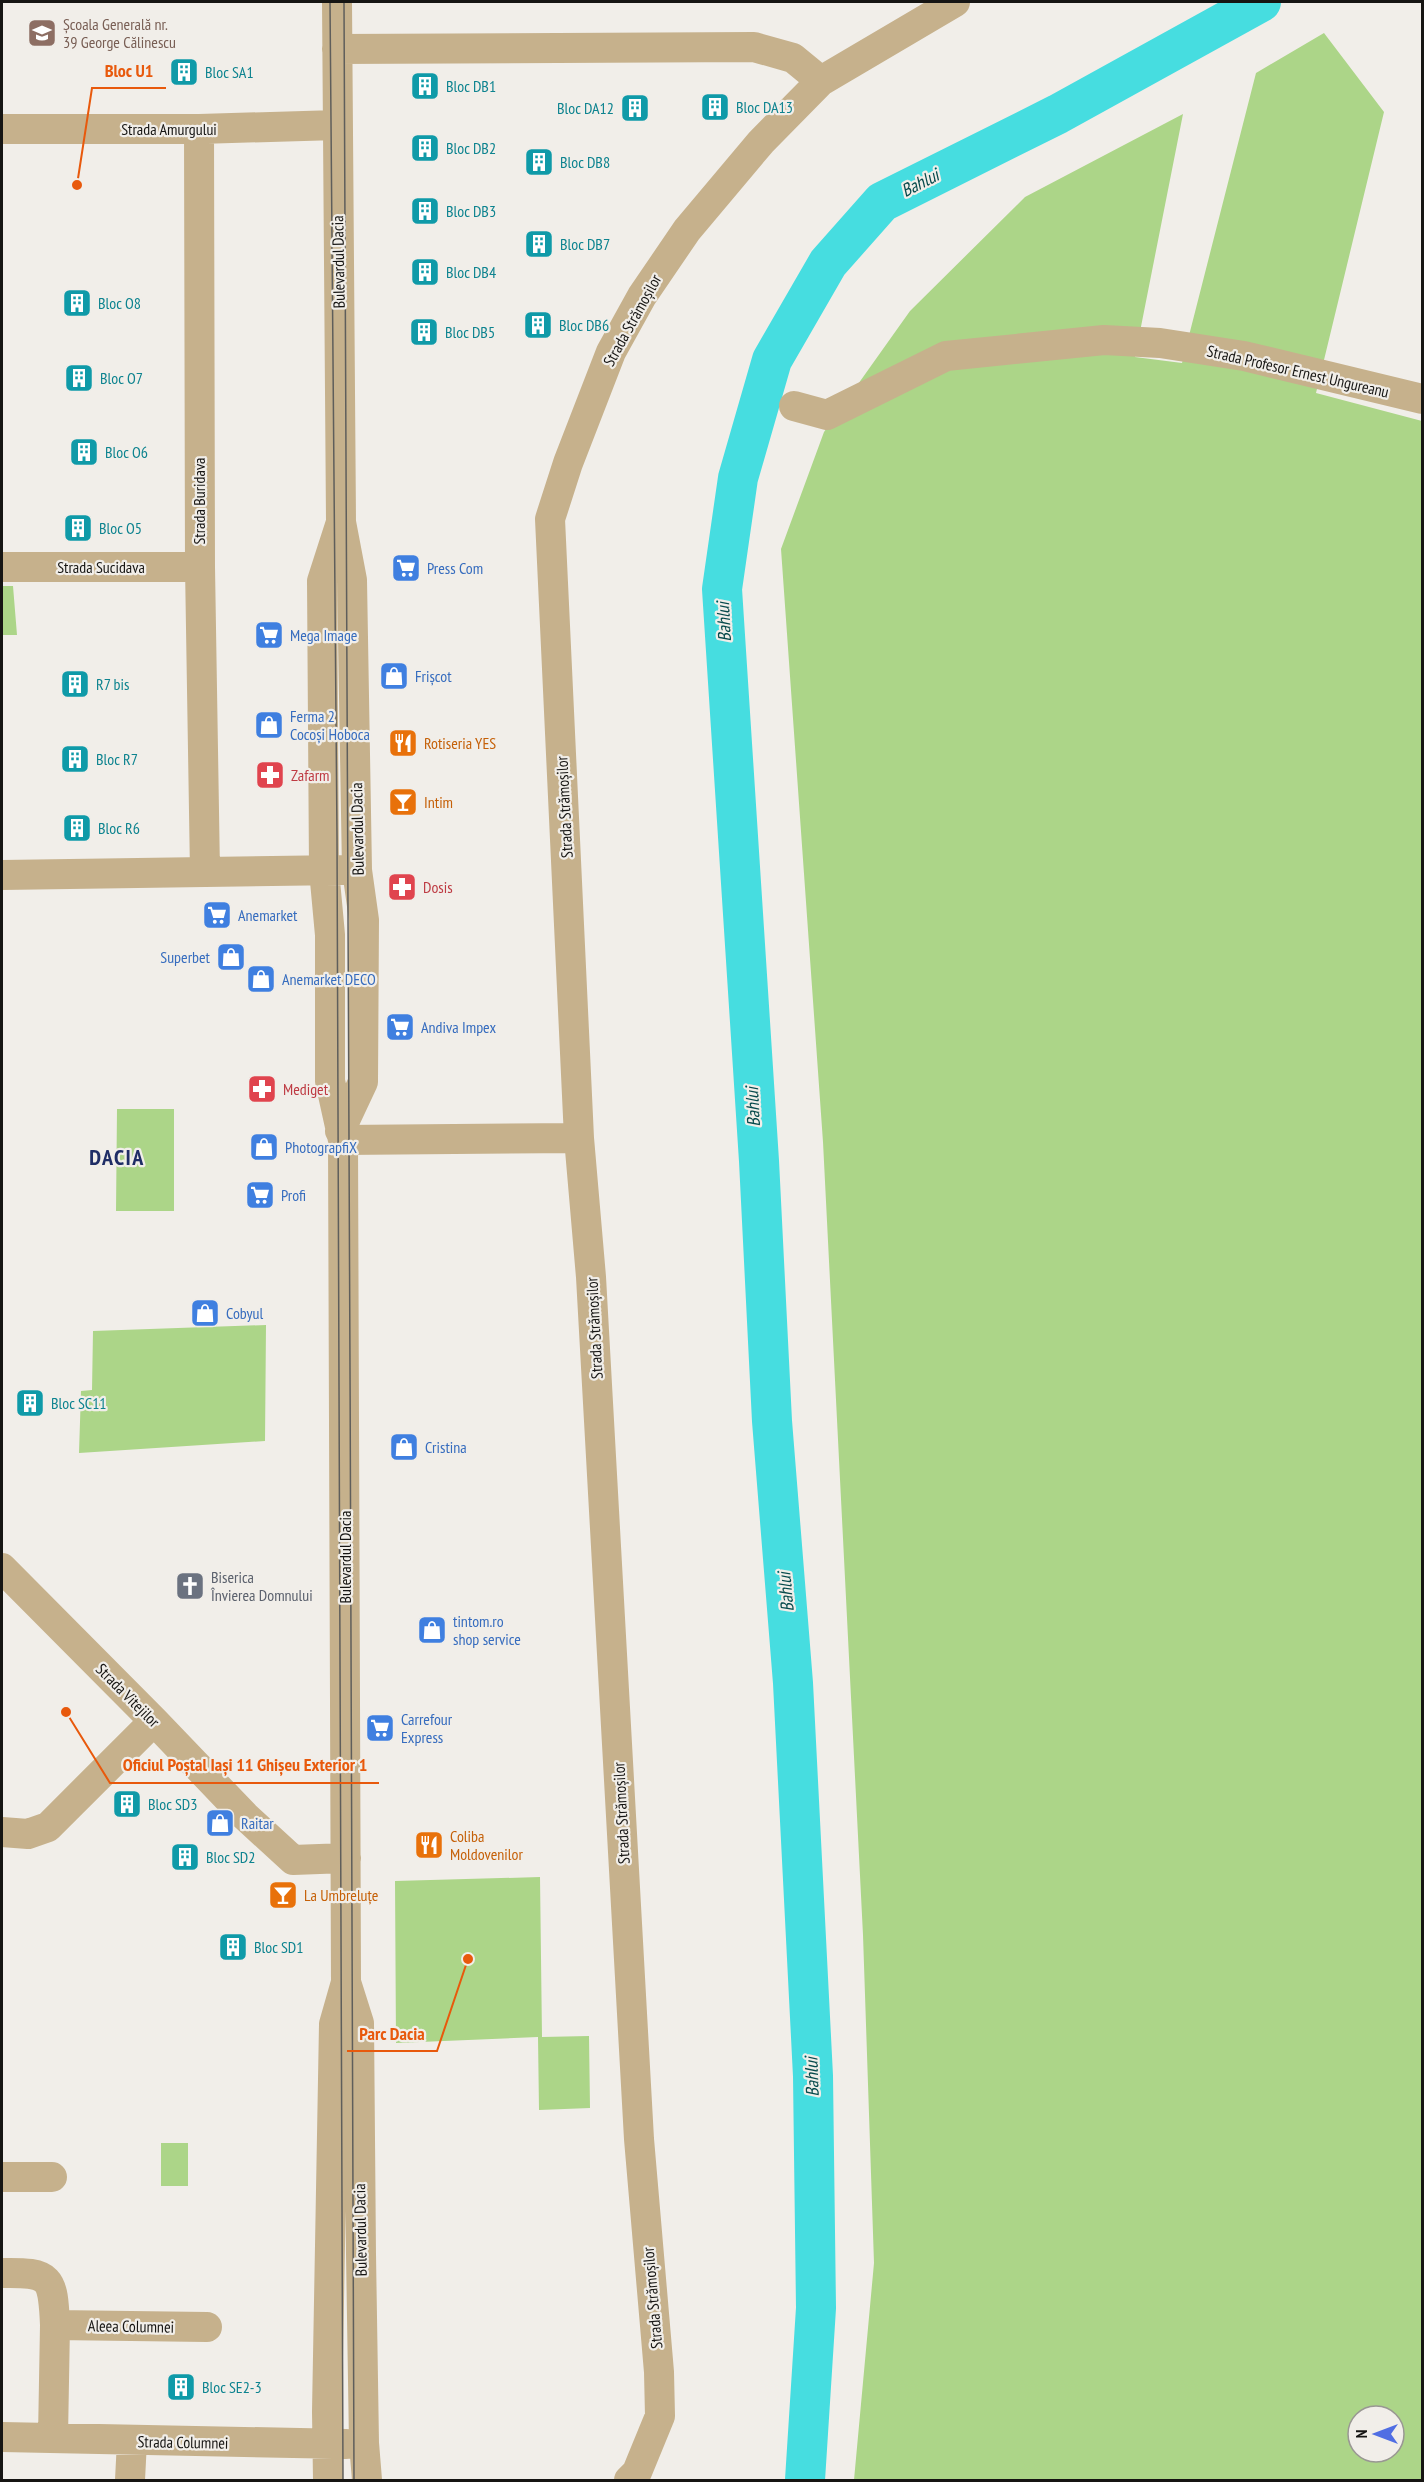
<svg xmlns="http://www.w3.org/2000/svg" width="1424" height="2482" font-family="'PT Sans Narrow',sans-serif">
  <rect width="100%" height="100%" fill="#f1eee9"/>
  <path fill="#acd588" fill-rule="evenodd" d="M 1324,33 L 1384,112 L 1316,393 L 1422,421 L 1422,2480 L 854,2480 L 874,2263 L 863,1935 L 823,1142 L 781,549 L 824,432 L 910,311 L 1025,197 L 1183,114 L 1135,357 L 1182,363 L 1256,73 ZM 1358,2416 L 1394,2416 L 1394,2452 L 1358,2452 Z
    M 2,586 L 13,586 L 17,635 L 2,635 Z
    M 117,1109 L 174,1109 L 174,1211 L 116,1211 Z
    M 266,1325 L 265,1441 L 79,1453 L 81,1391 L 92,1390 L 93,1331 Z
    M 540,1877 L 542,2037 L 589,2036 L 590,2108 L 539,2110 L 538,2037 L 396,2043 L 395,1881 Z
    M 161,2143 L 188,2143 L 188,2186 L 161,2186 Z"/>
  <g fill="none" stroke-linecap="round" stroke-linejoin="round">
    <path stroke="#46dde0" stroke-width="40" d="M 805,2480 L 816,2308 L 813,2076 L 793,1683 L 772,1421 L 759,1161 L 722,589 L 738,478 L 772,360 L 828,263 L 882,202 L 1058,114 L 1261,2"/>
    <path stroke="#c6b18c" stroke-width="30" d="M 337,2 L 341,522 L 352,580 L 357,870 L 364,920 L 363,1082 L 340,1131
      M 337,49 L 754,47 L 793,58 L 821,81
      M 2,129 L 199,129 L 337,125
      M 199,129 L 200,567 L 205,872
      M 794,406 L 827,415 L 946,356 L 1104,340 L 1160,343 L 1244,356 L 1422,399
      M 2,567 L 200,567
      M 2,875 L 343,870
      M 343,1140 L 579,1138
      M 2,1568 L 154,1721 L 245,1816 L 293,1860 L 346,1858
      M 2,1832 L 28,1834 L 48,1827 L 154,1721
      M 346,1982 L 359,2023 L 361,2254 L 364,2443 L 367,2480
      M 2,2177 L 52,2177
      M 2,2273 C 51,2272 53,2277 55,2325 L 207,2327
      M 2,2437 L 346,2444
      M 53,2437 L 55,2325
      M 130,2480 L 132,2441
      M 328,2480 L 327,2412 L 334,2024 L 346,1982 L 343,1140 L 330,1081 L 330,935 L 324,870 L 322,581 L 341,522
      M 629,2480 L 637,2472 L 660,2416 L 659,2372 L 639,2139 L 591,1277 L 579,1138 L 550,519 L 568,463 L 611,352 L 642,296 L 687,230 L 761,142 L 821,81 L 955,2"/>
    <path stroke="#5f5e5b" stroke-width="1.5" d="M 330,2 L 337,836 L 343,2480
      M 344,2 C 351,828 349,1654 354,2480"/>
  </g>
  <defs>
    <g id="school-square" transform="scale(1.5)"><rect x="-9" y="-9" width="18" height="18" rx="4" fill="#8d6e63" stroke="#f1eee9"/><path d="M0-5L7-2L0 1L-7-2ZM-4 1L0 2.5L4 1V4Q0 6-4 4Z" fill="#fff"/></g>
    <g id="building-square" transform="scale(1.5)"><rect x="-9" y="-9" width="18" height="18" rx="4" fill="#0f9aa8" stroke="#f1eee9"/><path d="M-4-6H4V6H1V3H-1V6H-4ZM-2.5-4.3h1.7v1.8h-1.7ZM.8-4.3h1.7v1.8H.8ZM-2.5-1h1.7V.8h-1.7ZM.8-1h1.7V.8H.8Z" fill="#fff"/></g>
    <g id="supermarket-square" transform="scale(1.5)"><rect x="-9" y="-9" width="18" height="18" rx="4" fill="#3f7fe0" stroke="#f1eee9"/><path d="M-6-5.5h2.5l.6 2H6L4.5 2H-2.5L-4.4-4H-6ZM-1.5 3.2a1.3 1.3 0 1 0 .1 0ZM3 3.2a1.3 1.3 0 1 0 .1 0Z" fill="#fff"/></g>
    <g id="shop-square" transform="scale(1.5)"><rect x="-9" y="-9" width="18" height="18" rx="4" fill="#3f7fe0" stroke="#f1eee9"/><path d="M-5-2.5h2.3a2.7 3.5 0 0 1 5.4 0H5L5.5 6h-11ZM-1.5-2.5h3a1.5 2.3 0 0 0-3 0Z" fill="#fff"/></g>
    <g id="restaurant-square" transform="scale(1.5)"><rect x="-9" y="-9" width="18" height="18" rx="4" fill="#e8710a" stroke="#f1eee9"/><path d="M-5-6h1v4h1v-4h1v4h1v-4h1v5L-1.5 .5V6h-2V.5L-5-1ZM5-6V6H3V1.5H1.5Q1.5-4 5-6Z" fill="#fff"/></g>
    <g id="pharmacy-square" transform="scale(1.5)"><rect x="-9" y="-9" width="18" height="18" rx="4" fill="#e0444e" stroke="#f1eee9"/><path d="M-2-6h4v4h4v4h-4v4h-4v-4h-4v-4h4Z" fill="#fff"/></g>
    <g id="bar-square" transform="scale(1.5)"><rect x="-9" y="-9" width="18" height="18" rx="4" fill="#e8710a" stroke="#f1eee9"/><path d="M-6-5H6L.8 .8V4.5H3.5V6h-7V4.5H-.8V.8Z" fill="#fff"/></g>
    <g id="church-square" transform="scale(1.5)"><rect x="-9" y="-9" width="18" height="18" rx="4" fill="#6b7280" stroke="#f1eee9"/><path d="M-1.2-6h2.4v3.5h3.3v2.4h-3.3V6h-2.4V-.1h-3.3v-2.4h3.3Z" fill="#fff"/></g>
  </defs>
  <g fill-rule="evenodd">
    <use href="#school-square" x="42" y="33"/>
    <use href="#building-square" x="184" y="72"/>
    <use href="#building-square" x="425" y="86"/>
    <use href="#building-square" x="715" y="107"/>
    <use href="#building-square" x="635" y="108"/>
    <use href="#building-square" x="425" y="148"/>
    <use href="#building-square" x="539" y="162"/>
    <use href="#building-square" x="425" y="211"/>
    <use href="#building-square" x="539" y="244"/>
    <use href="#building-square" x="425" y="272"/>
    <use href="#building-square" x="77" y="303"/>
    <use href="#building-square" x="538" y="325"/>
    <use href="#building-square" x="424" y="332"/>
    <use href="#building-square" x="79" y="378"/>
    <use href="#building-square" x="84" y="452"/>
    <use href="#building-square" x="78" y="528"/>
    <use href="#supermarket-square" x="406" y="568"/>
    <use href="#supermarket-square" x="269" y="635"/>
    <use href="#shop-square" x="394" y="676"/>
    <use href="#building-square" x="75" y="684"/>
    <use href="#shop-square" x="269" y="725"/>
    <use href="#restaurant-square" x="403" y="743"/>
    <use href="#building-square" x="75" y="759"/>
    <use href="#pharmacy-square" x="270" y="775"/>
    <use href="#bar-square" x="403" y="802"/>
    <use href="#building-square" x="77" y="828"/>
    <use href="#pharmacy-square" x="402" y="887"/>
    <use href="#supermarket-square" x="217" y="915"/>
    <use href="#shop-square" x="231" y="957"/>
    <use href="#shop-square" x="261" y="979"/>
    <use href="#supermarket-square" x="400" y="1027"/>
    <use href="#pharmacy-square" x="262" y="1089"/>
    <use href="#shop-square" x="264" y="1147"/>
    <use href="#supermarket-square" x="260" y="1195"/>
    <use href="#shop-square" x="205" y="1313"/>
    <use href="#building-square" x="30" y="1403"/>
    <use href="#shop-square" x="404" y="1447"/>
    <use href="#church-square" x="190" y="1586"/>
    <use href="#shop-square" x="432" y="1630"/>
    <use href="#supermarket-square" x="380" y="1728"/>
    <use href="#building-square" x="127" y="1804"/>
    <use href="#shop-square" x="220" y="1823"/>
    <use href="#restaurant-square" x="429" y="1845"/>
    <use href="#building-square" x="185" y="1857"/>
    <use href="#bar-square" x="283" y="1895"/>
    <use href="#building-square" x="233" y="1947"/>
    <use href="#building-square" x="181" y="2387"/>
  </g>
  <g text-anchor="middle" stroke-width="4.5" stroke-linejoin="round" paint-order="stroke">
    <g font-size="16" fill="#785e54" stroke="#f1eee9" text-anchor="start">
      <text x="63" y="30">Școala Generală nr.<tspan x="63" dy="18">39 George Călinescu</tspan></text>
    </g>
    <g font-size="16" fill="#0d838f" stroke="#f1eee9" text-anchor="start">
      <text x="205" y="78">Bloc SA1</text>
      <text x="446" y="92">Bloc DB1</text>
      <text x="736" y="113">Bloc DA13</text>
      <text x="614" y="114" text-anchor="end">Bloc DA12</text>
      <text x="446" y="154">Bloc DB2</text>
      <text x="560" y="168">Bloc DB8</text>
      <text x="446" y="217">Bloc DB3</text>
      <text x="560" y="250">Bloc DB7</text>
      <text x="446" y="278">Bloc DB4</text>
      <text x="98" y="309">Bloc O8</text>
      <text x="559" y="331">Bloc DB6</text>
      <text x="445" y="338">Bloc DB5</text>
      <text x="100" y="384">Bloc O7</text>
      <text x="105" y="458">Bloc O6</text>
      <text x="99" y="534">Bloc O5</text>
      <text x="96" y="690">R7 bis</text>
      <text x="96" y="765">Bloc R7</text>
      <text x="98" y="834">Bloc R6</text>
      <text x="51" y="1409">Bloc SC11</text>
      <text x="148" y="1810">Bloc SD3</text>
      <text x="206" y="1863">Bloc SD2</text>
      <text x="254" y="1953">Bloc SD1</text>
      <text x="202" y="2393">Bloc SE2-3</text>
    </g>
    <g font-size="16" fill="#161513" stroke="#f1eee9">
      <text x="169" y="135">Strada Amurgului</text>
      <text transform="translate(338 262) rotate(-91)" y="6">Bulevardul Dacia</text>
      <text transform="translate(632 320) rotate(-61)" y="6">Strada Strămoșilor</text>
      <text transform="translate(1298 371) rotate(13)" y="6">Strada Profesor Ernest Ungureanu</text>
      <text transform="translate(199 501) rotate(-90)" y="6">Strada Buridava</text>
      <text x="101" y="573">Strada Sucidava</text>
      <text transform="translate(564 807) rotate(-93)" y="6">Strada Strămoșilor</text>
      <text transform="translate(357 829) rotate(-91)" y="6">Bulevardul Dacia</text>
      <text transform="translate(594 1328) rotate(-93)" y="6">Strada Strămoșilor</text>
      <text transform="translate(345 1557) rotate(-90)" y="6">Bulevardul Dacia</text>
      <text transform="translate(128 1695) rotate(45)" y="6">Strada Vitejilor</text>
      <text transform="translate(621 1813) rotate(-93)" y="6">Strada Strămoșilor</text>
      <text transform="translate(360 2230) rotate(-91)" y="6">Bulevardul Dacia</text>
      <text transform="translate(652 2298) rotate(-95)" y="6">Strada Strămoșilor</text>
      <text transform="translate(131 2326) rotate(1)" y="6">Aleea Columnei</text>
      <text transform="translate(183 2442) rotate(1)" y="6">Strada Columnei</text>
    </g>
    <g font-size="16" fill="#366cbe" stroke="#f1eee9" text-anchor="start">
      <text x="427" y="574">Press Com</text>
      <text x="290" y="641">Mega Image</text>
      <text x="415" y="682">Frișcot</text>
      <text x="290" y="722">Ferma 2<tspan x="290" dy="18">Cocoși Hoboca</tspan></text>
      <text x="238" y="921">Anemarket</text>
      <text x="210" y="963" text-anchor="end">Superbet</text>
      <text x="282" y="985">Anemarket DECO</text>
      <text x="421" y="1033">Andiva Impex</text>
      <text x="285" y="1153">PhotograpfiX</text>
      <text x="281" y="1201">Profi</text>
      <text x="226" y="1319">Cobyul</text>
      <text x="425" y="1453">Cristina</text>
      <text x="453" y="1627">tintom.ro<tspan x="453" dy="18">shop service</tspan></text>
      <text x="401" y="1725">Carrefour<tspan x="401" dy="18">Express</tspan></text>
      <text x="241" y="1829">Raitar</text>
    </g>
    <g font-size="16" fill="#c56008" stroke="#f1eee9" text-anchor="start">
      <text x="424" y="749">Rotiseria YES</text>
      <text x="424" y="808">Intim</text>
      <text x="450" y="1842">Coliba<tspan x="450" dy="18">Moldovenilor</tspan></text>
      <text x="304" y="1901">La Umbreluțe</text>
    </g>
    <g font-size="16" fill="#be3a42" stroke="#f1eee9" text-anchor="start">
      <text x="291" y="781">Zafarm</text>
      <text x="423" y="893">Dosis</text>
      <text x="283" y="1095">Mediget</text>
    </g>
    <g font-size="16" fill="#5b616d" stroke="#f1eee9" text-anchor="start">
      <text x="211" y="1583">Biserica<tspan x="211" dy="18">Învierea Domnului</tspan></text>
    </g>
    <g font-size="18" font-style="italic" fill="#064a4c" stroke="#f1eee9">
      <text transform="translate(920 183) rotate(-27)" y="6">Bahlui</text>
      <text transform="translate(724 622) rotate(-93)" y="6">Bahlui</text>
      <text transform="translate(753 1107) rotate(-93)" y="6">Bahlui</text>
      <text transform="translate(786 1592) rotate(-95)" y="6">Bahlui</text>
      <text transform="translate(812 2077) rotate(-92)" y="6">Bahlui</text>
    </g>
    <g font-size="22" font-weight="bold" letter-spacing="1.5" fill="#1f2d65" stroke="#f1eee9">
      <text x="117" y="1165">DACIA</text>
    </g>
  </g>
  <path fill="none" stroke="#e8590c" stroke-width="2" d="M77 185L92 88H166M66 1712L110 1783H379M468 1959L437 2051H347"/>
  <g fill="#e8590c" stroke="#f1eee9" stroke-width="2">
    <circle cx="77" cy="185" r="6"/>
    <circle cx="66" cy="1712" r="6"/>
    <circle cx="468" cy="1959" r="6"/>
  </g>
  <g font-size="18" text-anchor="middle" font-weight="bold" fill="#e8590c" stroke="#f1eee9" stroke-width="4.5" stroke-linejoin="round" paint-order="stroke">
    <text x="129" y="77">Bloc U1</text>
    <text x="245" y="1771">Oficiul Poștal Iași 11 Ghișeu Exterior 1</text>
    <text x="392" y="2040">Parc Dacia</text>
  </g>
  <rect width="1424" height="2482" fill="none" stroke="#161513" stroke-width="6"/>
  <g transform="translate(1376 2434) rotate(270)"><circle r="28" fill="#f1eee9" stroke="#999793" stroke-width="1.5"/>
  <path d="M0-4.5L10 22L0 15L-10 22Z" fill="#506ee3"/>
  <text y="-9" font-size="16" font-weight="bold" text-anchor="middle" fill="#161513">N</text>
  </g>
</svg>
